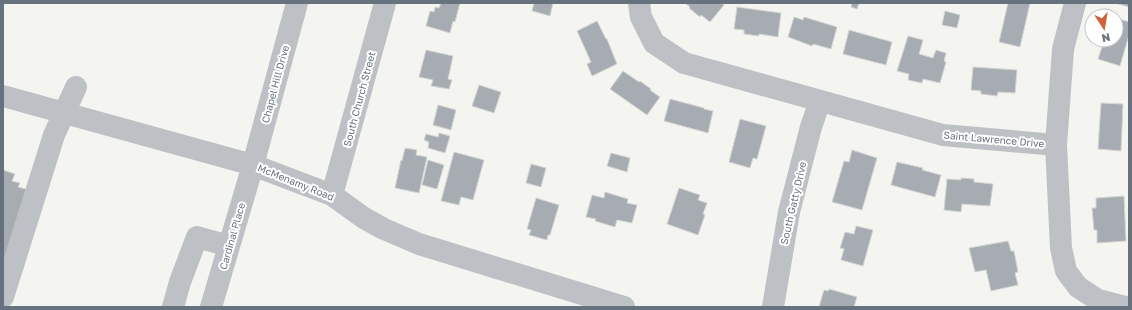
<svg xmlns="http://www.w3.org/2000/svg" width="1132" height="310" font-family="'Golos Text',sans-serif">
  <rect width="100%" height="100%" fill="#f4f4f0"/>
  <path fill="#a6acb2" stroke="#d5d5d3" d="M 441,3 L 460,3 L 455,22 L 453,21 L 450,33 L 426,26 L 430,11 L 434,12 L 435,7 L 439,8 Z
    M 534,3 L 553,3 L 550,16 L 532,11 Z
    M 685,3 L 721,3 L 724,5 L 710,22 L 701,15 L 700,17 L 689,8 L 690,7 Z
    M 852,3 L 859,3 L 857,9 L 851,7 Z
    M 1008,3 L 1030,3 L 1020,47 L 999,42 Z
    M 1115,3 L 1129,3 L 1129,7 Z
    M 737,7 L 781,13 L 778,37 L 759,34 L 759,36 L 744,34 L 744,30 L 734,29 Z
    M 945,11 L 960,15 L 957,28 L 942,25 Z
    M 794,17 L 803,20 L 804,17 L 837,27 L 831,49 L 813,44 L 812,46 L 788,37 Z
    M 1116,18 L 1129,22 L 1129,35 L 1120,66 L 1098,59 L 1102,47 L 1099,46 L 1100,40 L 1116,40 Z
    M 597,21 L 606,39 L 607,39 L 617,64 L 592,76 L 587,64 L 591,62 L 577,31 Z
    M 849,30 L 892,42 L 886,65 L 843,54 Z
    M 908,36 L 923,40 L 919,54 L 933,58 L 936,50 L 946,53 L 944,61 L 946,62 L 940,83 L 923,79 L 922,83 L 908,80 L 909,74 L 897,71 Z
    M 426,50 L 453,56 L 448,79 L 452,80 L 449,89 L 431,86 L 433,80 L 419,77 Z
    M 973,67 L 1017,70 L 1015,93 L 998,92 L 997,96 L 981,94 L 981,91 L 971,90 Z
    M 623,71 L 639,82 L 640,81 L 651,89 L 650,90 L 660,97 L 647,115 L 610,89 Z
    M 479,85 L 501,92 L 494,113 L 472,106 Z
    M 670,99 L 704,108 L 704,109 L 713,111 L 708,133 L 664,121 Z
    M 1101,103 L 1123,104 L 1121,151 L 1098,149 Z
    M 438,105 L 456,110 L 451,130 L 433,125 Z
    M 740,119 L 766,126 L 757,159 L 753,158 L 750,168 L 729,162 Z
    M 439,133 L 450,136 L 445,153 L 428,148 L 429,142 L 424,140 L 426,134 L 438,137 Z
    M 405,148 L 417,150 L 416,155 L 427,157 L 419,193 L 395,188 L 401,160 L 402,161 Z
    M 852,150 L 877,158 L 862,210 L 832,202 L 844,161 L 849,162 Z
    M 454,152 L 484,160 L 473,200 L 461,197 L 459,205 L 441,201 Z
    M 611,153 L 630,158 L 627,172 L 607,166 Z
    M 428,160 L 444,165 L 437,189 L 422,185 Z
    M 897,162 L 923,168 L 922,170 L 941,175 L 935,197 L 891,185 Z
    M 531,164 L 546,168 L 541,187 L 526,183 Z
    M 3,170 L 15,174 L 12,181 L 20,183 L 18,187 L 29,190 L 3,267 Z
    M 961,178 L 974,179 L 974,182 L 993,184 L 990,206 L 962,204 L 961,212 L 944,210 L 947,179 L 961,180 Z
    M 679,188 L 700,195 L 698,200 L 707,203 L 703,214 L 705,215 L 698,235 L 667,224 Z
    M 605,192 L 628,199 L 627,203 L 637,205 L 632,223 L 617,220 L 615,227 L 595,221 L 596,219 L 586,217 L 592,195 L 604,198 Z
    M 1124,196 L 1126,241 L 1097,243 L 1097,230 L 1094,230 L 1092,208 L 1096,208 L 1096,198 Z
    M 536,198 L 559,205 L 550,235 L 548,235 L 547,240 L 529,235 L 531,230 L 527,229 Z
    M 856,226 L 873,230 L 863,266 L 841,260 L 844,249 L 840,248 L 845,232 L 854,234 Z
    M 1008,241 L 1011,251 L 1014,251 L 1018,272 L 1015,273 L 1018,285 L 991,291 L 986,270 L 975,272 L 969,248 Z
    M 829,289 L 857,297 L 854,307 L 819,307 L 824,290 L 828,291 Z"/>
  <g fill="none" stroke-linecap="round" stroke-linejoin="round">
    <path stroke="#bdc0c4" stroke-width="22" d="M 639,3 L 641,17 L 654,43 L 684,63 L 943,135 L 1056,145
      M 1075,3 L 1063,49 L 1056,145 L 1061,248 L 1066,271 L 1078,287 L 1098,300 L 1125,307
      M 3,96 L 253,165 L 332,195 L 364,218 L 384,229 L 419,244 L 624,307
      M 332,195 L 385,3
      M 3,297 L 54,135 L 76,87
      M 173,307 L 180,282 L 197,237 L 229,246
      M 211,307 L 253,165 L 297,3
      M 773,307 L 789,212 L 811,127 L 820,101"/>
  </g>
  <g text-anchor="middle" stroke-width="4" stroke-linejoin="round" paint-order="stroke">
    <g font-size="10" fill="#66727e" stroke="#fff">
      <text transform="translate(275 84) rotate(-75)" y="4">Chapel Hill Drive</text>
      <text transform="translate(359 99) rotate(-75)" y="4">South Church Street</text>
      <text transform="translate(994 139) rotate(5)" y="4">Saint Lawrence Drive</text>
      <text transform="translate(296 182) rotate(22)" y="4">McMenamy Road</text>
      <text transform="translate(793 203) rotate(-77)" y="4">South Gatty Drive</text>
      <text transform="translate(232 236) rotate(-74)" y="4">Cardinal Place</text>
    </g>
  </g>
  <rect width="1132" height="310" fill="none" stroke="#66727e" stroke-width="8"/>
  <g transform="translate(1104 28) rotate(168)"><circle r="19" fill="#ffffff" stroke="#c2c7cb"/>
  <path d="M0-3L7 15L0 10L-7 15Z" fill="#d06035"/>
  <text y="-6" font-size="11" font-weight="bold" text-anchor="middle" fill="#66727e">N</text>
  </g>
</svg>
